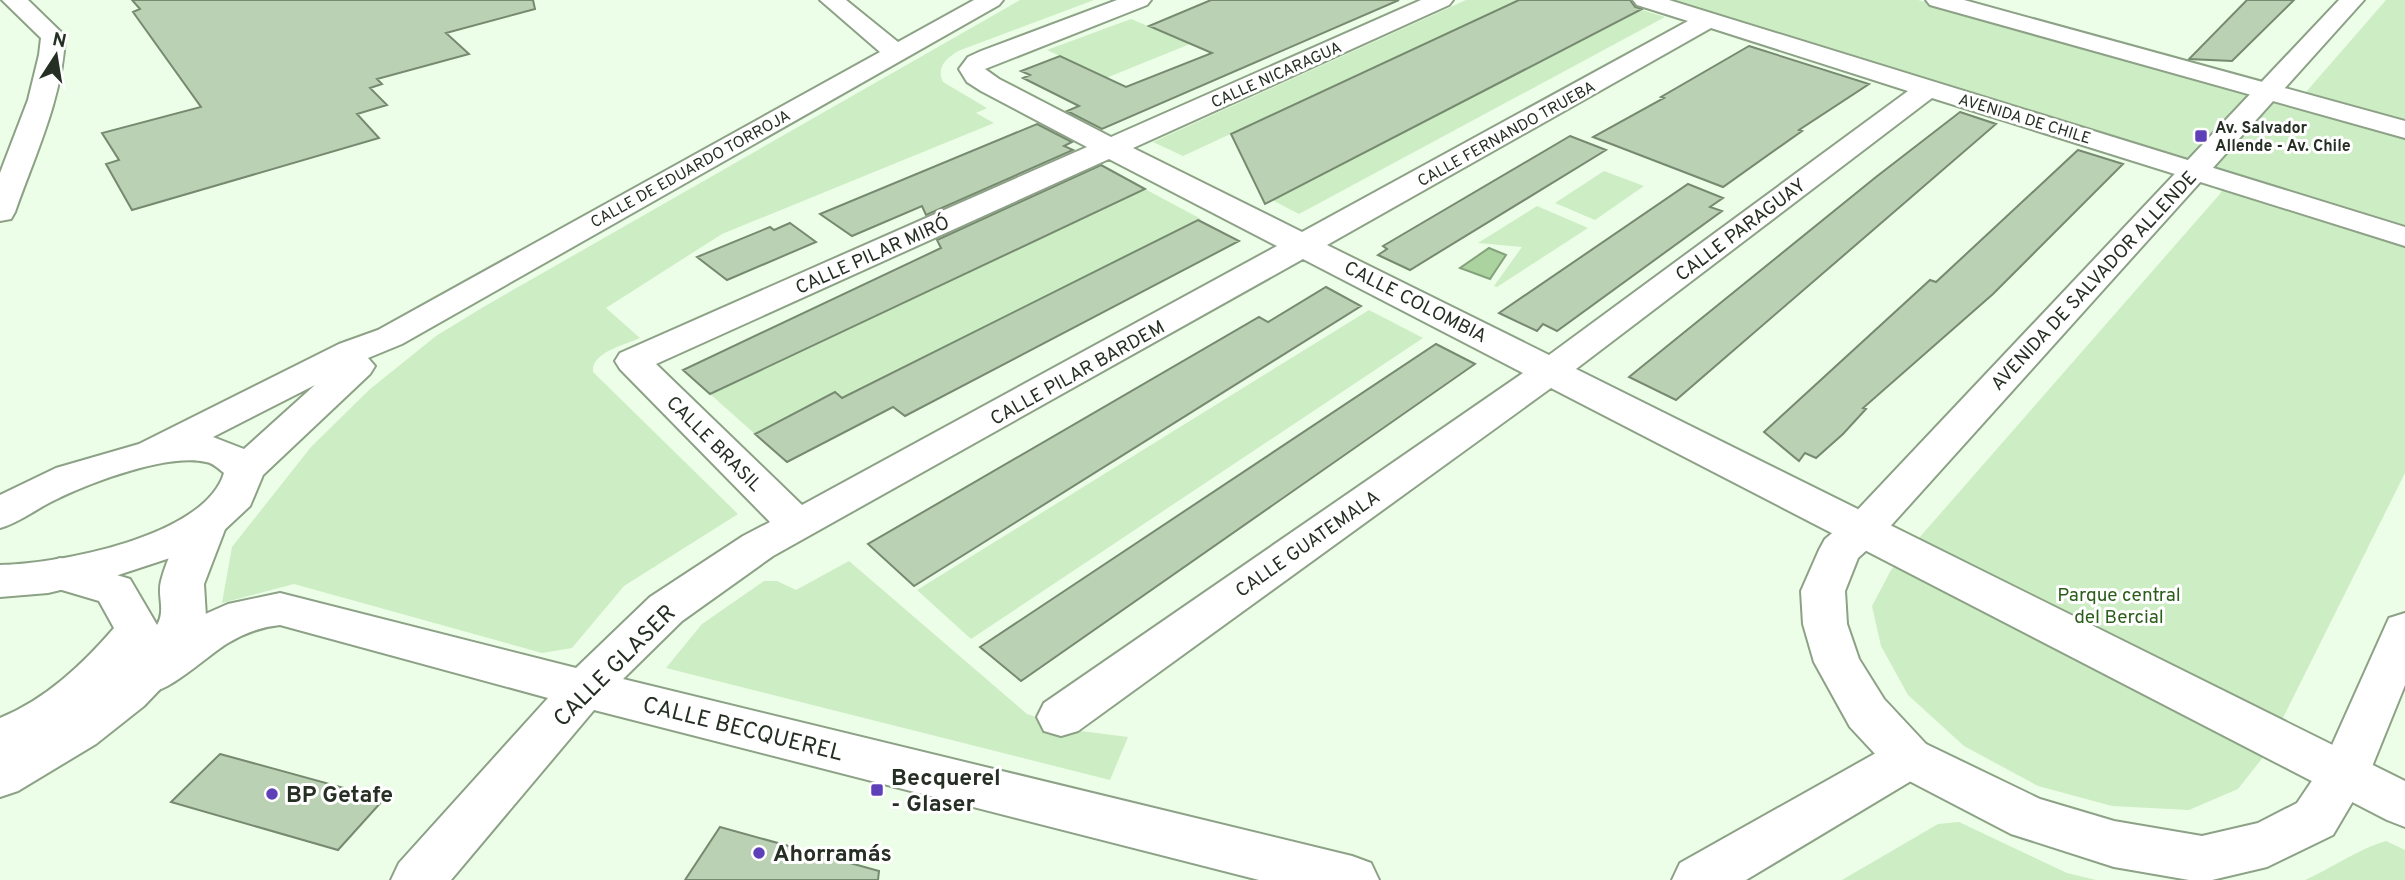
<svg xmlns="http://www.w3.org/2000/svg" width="2405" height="880" font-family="Overpass,sans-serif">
  <rect width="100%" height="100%" fill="#ecfee7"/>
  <path fill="#cdedc4" d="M 1020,0 L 1094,0 L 958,51 C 946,59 936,67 943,82 L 987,108 L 976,113 L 994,123 L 722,234 L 606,308 L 640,338 C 625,345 591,352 593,372 L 738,514 L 624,586 L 572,648 L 542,653 L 294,584 L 222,603 L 232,547 L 311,447 L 369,390 L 436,336 L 485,306 Z
    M 1466,0 L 1519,0 L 1183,156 L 1153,142 Z
    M 1674,0 L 1918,0 L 2290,102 L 2306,92 L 2386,0 L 2405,0 L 2405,473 L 2264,756 L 2238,789 L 2189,810 L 2112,806 L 2038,786 L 1964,746 L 1908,695 L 1881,646 L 1872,606 L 1891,570 L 2219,195 L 2233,175 Z
    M 1642,10 L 1665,17 L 1299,214 L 1272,200 Z
    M 1131,19 L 1190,44 L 1106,78 L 1047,50 Z
    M 1604,171 L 1644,186 L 1595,220 L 1555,203 Z
    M 1145,189 L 1201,219 L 866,386 L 842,398 L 835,393 L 755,434 L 710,394 Z
    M 1537,206 L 1588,228 L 1497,287 L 1494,286 L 1522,247 L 1478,243 Z
    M 1369,310 L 1423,338 L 971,639 L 917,590 Z
    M 849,561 L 1027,714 L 1073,730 L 1128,737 L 1110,780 L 666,668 L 702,624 L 764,581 L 777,581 L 796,590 Z
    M 1959,822 L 2067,873 L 2096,880 L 1842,880 L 1938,824 Z
    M 2386,841 L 2405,850 L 2405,880 L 2305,880 C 2332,868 2358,849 2386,841 Z"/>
  <path fill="#abd39f" stroke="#83a27a" stroke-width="2" d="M 1489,248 L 1506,255 L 1490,279 L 1460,268 Z"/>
  <path fill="#bbd1b4" stroke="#768a70" stroke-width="2" d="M 132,0 L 533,0 L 535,9 L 446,33 L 469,54 L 377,79 L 382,84 L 370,88 L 387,105 L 357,114 L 379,138 L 132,210 L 106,164 L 119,160 L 102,133 L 201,107 L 133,12 L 140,9 Z
    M 1211,0 L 1399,0 L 1102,129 L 1067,111 L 1079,106 L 1023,78 L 1030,75 L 1021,71 L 1060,56 L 1126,87 L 1212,53 L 1149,26 Z
    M 1519,0 L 1630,0 L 1635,7 L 1642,9 L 1265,204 L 1231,134 Z
    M 2247,0 L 2294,0 L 2232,61 L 2189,59 Z
    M 1749,46 L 1869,84 L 1799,130 L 1802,131 L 1723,187 L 1593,137 L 1664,98 L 1661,97 Z
    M 1960,112 L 1996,124 L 1676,400 L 1629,377 L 1876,177 Z
    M 1037,124 L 1072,142 L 1064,146 L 1073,150 L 926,215 L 922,206 L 852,236 L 820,214 Z
    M 1570,136 L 1606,150 L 1410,270 L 1378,255 L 1387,249 L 1383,246 Z
    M 2078,150 L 2123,164 L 1993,294 L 1863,408 L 1866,409 L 1843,434 L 1816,458 L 1805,453 L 1799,461 L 1764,432 L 1930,280 L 1936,282 Z
    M 1101,165 L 1145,189 L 710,394 L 683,370 L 941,248 L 937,240 Z
    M 1688,184 L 1723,198 L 1710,207 L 1722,211 L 1557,331 L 1543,324 L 1537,331 L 1499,313 Z
    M 1198,220 L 1239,241 L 905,416 L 893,407 L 787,462 L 755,434 L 835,392 L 842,398 Z
    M 790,223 L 816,242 L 727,280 L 697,257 L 770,227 L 774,230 Z
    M 1326,287 L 1361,306 L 914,586 L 868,544 L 1259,317 L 1268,322 Z
    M 1436,344 L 1475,364 L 1021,681 L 980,647 Z
    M 220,754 L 384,799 L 338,850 L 171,802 Z
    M 720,827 L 879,871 L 878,880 L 685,880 Z"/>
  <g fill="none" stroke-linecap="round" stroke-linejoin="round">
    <g stroke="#8ca186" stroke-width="4">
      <path id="street" d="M 2,0 L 28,0 L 65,36 C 63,97 35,155 15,212 L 11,219 L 0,221 L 0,173 L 28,100 L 39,55 L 41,38 Z
        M 820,0 L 846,0 L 898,42 L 974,0 L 1003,0 L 999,5 L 402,344 L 368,358 L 375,366 L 370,374 L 263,475 L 250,506 L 220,534 L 176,556 L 106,579 L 48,593 L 0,597 L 0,565 C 58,564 205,537 224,473 C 219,469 213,463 206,462 C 169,453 91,482 57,499 C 37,508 21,522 0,528 L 0,495 L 56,468 L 139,444 L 339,344 L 378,330 L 880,52 ZM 315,385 L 244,449 L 213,437 Z
        M 1117,0 L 1151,0 L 1147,5 L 985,69 L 999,79 L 1111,137 L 1421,0 L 1453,0 L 1449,5 L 1133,148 L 1302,232 L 1688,21 L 1637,5 L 1633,0 L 1669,0 L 2405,227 L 2405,246 L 1932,98 L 1576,369 L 2405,781 L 2405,827 L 2387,820 L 1551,388 L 1078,731 L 1061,736 L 1044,731 L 1037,717 L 1044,703 L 1523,373 L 1303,259 L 773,556 L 682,621 L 623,679 L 1352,856 L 1371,863 L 1379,880 L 1259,880 L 594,710 L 451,880 L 391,880 L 399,863 L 548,698 L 280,625 C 260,627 245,633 228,643 C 209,654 169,693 148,692 C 144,692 137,688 133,687 L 126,674 L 133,661 L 194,619 L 228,604 L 280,593 L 576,668 L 650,597 L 743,536 L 770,522 L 620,369 L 615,361 L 620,353 L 1087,147 L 981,91 L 967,82 L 959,69 L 968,57 L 981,51 ZM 1711,28 L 1908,91 L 1549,355 L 1327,245 ZM 1109,159 L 1277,246 L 802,505 L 656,364 Z
        M 1926,0 L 1964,0 L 2405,121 L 2405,138 L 1930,5 Z
        M 1909,738 L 1926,744 L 1934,758 L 1926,772 L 1746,880 L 1672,880 L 1680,863 L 1892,744 Z"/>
    </g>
    <g stroke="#8ca186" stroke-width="4">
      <path id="secondary" d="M 2339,0 L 2364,0 L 1878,540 L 1858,558 L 1845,591 L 1847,624 L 1859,659 L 1884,699 L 1926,744 L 2040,799 L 2114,821 L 2202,836 L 2258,823 L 2297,803 L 2324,763 L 2389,618 L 2405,613 L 2405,685 L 2369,774 L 2333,835 L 2267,867 L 2212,880 L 2189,880 L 2114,867 L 2011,834 L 1892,772 L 1850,727 L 1814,662 L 1803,624 L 1801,591 L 1819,550 L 1825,539 L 1848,520 Z
        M 206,510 L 221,514 L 227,524 L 204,584 L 206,617 L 183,660 L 165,684 L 144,706 L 96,744 L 18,791 L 0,797 L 0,718 C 46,699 82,665 114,628 L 99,601 L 45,585 L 38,574 L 45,563 L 60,558 L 130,579 L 157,625 C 166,610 157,596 161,581 C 167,558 179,534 191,514 Z"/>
    </g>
    <use href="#street" fill="#fff" fill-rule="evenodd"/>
    <use href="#secondary" fill="#fff" fill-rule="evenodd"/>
  </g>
  <g fill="#5e41b9" stroke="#fff" stroke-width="2.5">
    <rect x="2194" y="129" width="14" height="14" rx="3.5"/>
    <rect x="870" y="783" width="14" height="14" rx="3.5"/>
    <circle cx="272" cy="794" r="7"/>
    <circle cx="759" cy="853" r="7"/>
  </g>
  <g text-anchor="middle" stroke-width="6" stroke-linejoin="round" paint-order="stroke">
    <g font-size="16" fill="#262f24" stroke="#fff">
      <text transform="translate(1276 74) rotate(-24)" y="6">CALLE NICARAGUA</text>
      <text transform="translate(2025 118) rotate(17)" y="6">AVENIDA DE CHILE</text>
      <text transform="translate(1506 133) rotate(-29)" y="6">CALLE FERNANDO TRUEBA</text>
      <text transform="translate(690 168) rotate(-29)" y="6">CALLE DE EDUARDO TORROJA</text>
    </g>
    <g font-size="16" font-weight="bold" fill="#262f24" stroke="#fff" text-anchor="start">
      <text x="2215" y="133">Av. Salvador<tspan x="2215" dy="18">Allende - Av. Chile</tspan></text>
    </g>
    <g font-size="19" fill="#262f24" stroke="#fff">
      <text transform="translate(1740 229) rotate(-37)" y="7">CALLE PARAGUAY</text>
      <text transform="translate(872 254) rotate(-24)" y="7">CALLE PILAR MIRÓ</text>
      <text transform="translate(2093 280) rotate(-47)" y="7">AVENIDA DE SALVADOR ALLENDE</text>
      <text transform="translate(1416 301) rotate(27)" y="7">CALLE COLOMBIA</text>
      <text transform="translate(1077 372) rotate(-29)" y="7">CALLE PILAR BARDEM</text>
      <text transform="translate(715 443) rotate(45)" y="7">CALLE BRASIL</text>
      <text transform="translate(1307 543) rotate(-35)" y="7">CALLE GUATEMALA</text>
    </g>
    <g font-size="19" fill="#2c5e1b" stroke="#fff">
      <text x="2119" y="601">Parque central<tspan x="2119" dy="22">del Bercial</tspan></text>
    </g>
    <g font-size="23" fill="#262f24" stroke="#fff">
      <text transform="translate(614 665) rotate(-45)" y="8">CALLE GLASER</text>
      <text transform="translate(743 728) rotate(14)" y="8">CALLE BECQUEREL</text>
    </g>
    <g font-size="23" font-weight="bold" fill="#262f24" stroke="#fff" text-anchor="start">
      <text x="891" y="785">Becquerel<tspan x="891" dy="26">- Glaser</tspan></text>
      <text x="286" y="802">BP Getafe</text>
      <text x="773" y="861">Ahorramás</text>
    </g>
  </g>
  <g transform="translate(56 56) rotate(12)" stroke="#ffffff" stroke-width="5" paint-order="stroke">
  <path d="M0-5L12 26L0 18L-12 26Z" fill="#262f24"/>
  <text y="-10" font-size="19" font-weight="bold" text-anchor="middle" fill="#262f24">N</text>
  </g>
</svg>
